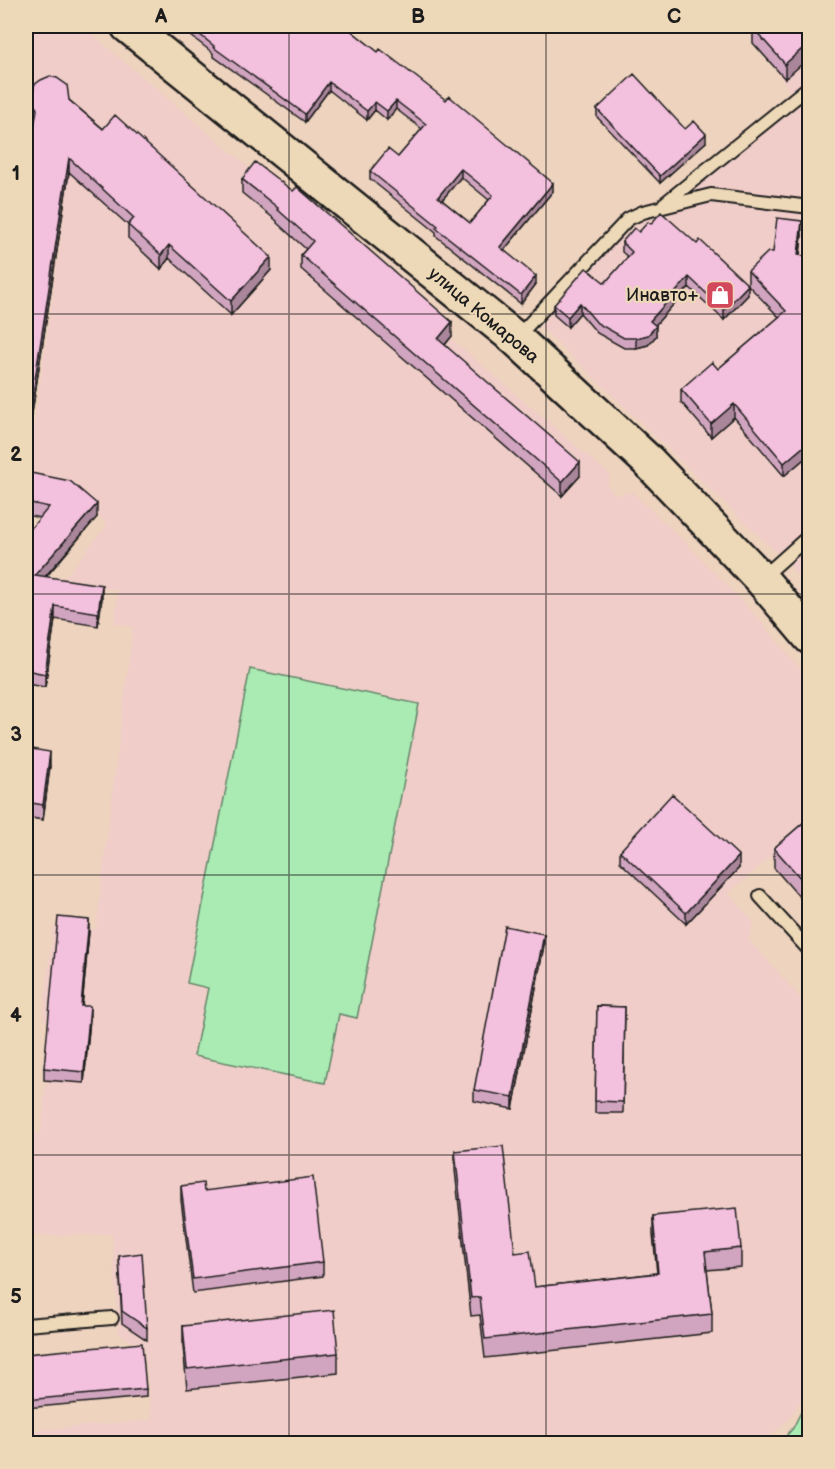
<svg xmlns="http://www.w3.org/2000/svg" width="835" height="1469" font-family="'Balsamiq Sans',sans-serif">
  <rect width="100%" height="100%" fill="#eed3bf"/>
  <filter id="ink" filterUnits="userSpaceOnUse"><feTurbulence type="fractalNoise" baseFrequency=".0167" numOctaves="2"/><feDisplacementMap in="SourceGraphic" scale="12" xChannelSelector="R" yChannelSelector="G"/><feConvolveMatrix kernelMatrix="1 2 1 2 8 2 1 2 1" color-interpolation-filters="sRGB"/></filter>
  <g filter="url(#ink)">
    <path fill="#f0cdc8" d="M 26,26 L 82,26 L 459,345 L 610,475 L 607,485 L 615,495 L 632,492 L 685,542 L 758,618 L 809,680 L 809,823 L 729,893 L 754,923 L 748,939 L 809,1007 L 809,1380 L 804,1396 L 788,1420 L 763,1443 L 26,1443 L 26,1431 L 152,1420 L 144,1348 L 119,1334 L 112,1234 L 29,1236 L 34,1132 L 41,1134 L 52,1022 L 43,1019 L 53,927 L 96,929 L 133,627 L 115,623 L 117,590 L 61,582 L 107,525 L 80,495 L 26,481 L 67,194 L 26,188 Z
      M 748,26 L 809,26 L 809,589 L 790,566 L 540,326 L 582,273 L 733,137 L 791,94 Z"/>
    <path fill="#aaebb4" stroke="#638468" stroke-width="1.5" d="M 250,669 L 419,704 L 357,1018 L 339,1014 L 325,1083 L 194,1056 L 208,988 L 187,983 Z
      M 809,1396 L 809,1443 L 780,1443 L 793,1428 Z"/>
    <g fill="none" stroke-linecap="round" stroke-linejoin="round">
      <g stroke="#1c1c1c" stroke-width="16">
        <path id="service" d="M 664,204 L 810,86
          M 516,338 L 628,219 L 643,212 L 711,195 L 810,207
          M 762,578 L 810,535
          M 760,896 L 810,951
          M 26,1325 L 112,1318"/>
      </g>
      <g stroke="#1c1c1c" stroke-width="38">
        <path id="secondary" d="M 128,26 L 516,339 L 648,461 L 761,579 L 810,637"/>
      </g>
      <path stroke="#1c1c1c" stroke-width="4" stroke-dasharray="6 4.5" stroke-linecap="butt" d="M 798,1444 L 810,1431"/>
      <use href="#service" stroke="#edd8b7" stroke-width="12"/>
      <use href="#secondary" stroke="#edd8b7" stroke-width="33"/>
    </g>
    <path fill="#d1a5bf" stroke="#1c1c1c" stroke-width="1.5" fill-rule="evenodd" d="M 178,26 L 345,26 L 553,191 L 504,250 L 536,284 L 521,304 L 436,236 L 436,232 L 370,179 L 370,171 L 398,157 L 422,129 L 396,109 L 387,120 L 375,110 L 367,120 L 329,90 L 305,122 L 213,56 L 213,53 ZM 461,177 L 489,200 L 470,223 L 442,200 Z
      M 810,26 L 785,79 L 753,43 L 753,28 Z
      M 810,93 L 810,115 L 806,111 L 806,97 Z
      M 33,97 L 69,100 L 271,270 L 231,315 L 169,258 L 161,269 L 128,238 L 128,225 L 69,172 L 26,452 L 26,178 L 35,120 L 34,117 L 33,110 Z
      M 597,109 L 685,129 L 706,142 L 660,183 L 597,117 Z
      M 242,179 L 452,336 L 445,345 L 580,476 L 562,496 L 301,269 L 301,255 L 306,249 L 277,223 L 277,221 L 242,193 Z
      M 639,232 L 748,295 L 724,320 L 689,287 L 655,325 L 656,336 L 648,345 L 636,348 L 624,348 L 597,333 L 580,313 L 568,327 L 554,315 L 554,305 L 605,283 L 628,257 L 622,252 L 622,242 Z
      M 802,235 L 800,256 L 810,257 L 810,454 L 784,476 L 734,417 L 711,437 L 681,402 L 681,389 L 718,369 L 779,317 L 748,285 L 748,271 L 773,252 Z
      M 26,472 L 97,517 L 46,577 L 102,598 L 98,626 L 55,619 L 45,687 L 26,684 L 26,534 L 40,518 L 26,515 Z
      M 26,748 L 50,766 L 43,820 L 26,817 Z
      M 810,817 L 810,909 L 774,868 L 774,848 Z
      M 620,851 L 739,868 L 686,924 L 620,862 Z
      M 89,931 L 82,1006 L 90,1018 L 84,1083 L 44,1080 L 44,1068 Z
      M 544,945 L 513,1109 L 474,1101 L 474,1090 Z
      M 597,1006 L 625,1007 L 623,1113 L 595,1113 Z
      M 455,1151 L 535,1287 L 657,1273 L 653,1235 L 653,1216 L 741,1248 L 741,1267 L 707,1270 L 712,1314 L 712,1333 L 485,1358 L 480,1315 L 471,1316 L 455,1170 Z
      M 181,1186 L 204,1191 L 323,1262 L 323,1276 L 193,1293 L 181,1200 Z
      M 119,1256 L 147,1328 L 147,1340 L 122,1323 Z
      M 183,1326 L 338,1353 L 338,1373 L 187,1389 L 183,1346 Z
      M 26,1354 L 146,1389 L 146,1397 L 26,1408 Z"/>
    <path fill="#aa869b" stroke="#1c1c1c" stroke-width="1.5" d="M 810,42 L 810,57 L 785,79 L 785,64 Z
      M 329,82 L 329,90 L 305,122 L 305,114 Z
      M 396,101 L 396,109 L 387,120 L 387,111 Z
      M 375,102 L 375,110 L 367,120 L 367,111 Z
      M 706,134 L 706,142 L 660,183 L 660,176 Z
      M 69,158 L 69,172 L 26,452 L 26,438 Z
      M 461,169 L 461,177 L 438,205 L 438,197 Z
      M 553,183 L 553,191 L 500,255 L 500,247 Z
      M 802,221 L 802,235 L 798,269 L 798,255 Z
      M 169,245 L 169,258 L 161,269 L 161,255 Z
      M 271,257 L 271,270 L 231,315 L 231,301 Z
      M 536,276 L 536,284 L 521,304 L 521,295 Z
      M 689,277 L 689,287 L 650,331 L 650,321 Z
      M 748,285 L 748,295 L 724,320 L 724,310 Z
      M 580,303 L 580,313 L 568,327 L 568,317 Z
      M 452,322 L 452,336 L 438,353 L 438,339 Z
      M 656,326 L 656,336 L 648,345 L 636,348 L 636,338 Z
      M 734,404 L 734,417 L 711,437 L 711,424 Z
      M 810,441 L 810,454 L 784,476 L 784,463 Z
      M 580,462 L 580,476 L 562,496 L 562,482 Z
      M 97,504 L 97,517 L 35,588 L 35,575 Z
      M 102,585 L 102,598 L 98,626 L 98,613 Z
      M 55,606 L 55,619 L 45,687 L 45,674 Z
      M 50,752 L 50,766 L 43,820 L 43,805 Z
      M 739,856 L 739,868 L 686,924 L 686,913 Z
      M 89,920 L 89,931 L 81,1017 L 81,1006 Z
      M 544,934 L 544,945 L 513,1109 L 513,1097 Z
      M 90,1006 L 90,1018 L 84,1083 L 84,1072 Z"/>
    <path fill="#f3c0de" stroke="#1c1c1c" stroke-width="1.5" fill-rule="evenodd" d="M 189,26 L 345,26 L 378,52 L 380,49 L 446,100 L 449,96 L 553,183 L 500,247 L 536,276 L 521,295 L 436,228 L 438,226 L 370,171 L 388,149 L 398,157 L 426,124 L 396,101 L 387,111 L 375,102 L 367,111 L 329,82 L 305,114 L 213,47 L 214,46 ZM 461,169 L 493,195 L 470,223 L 438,197 Z
      M 756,26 L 810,26 L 810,42 L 785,64 L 753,28 Z
      M 634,74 L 685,129 L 694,121 L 706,134 L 660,176 L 597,109 Z
      M 50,76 L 57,78 L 67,85 L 69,100 L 103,129 L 115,115 L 271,257 L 231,301 L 169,245 L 161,255 L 128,225 L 134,218 L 69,158 L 26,438 L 26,178 L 37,109 L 34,103 L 33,97 L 34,85 L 41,80 Z
      M 810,93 L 810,100 L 806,97 Z
      M 255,162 L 293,191 L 297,187 L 452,322 L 438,339 L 580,462 L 562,482 L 301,255 L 313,241 L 277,209 L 278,208 L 242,179 Z
      M 661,212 L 697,244 L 700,240 L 748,285 L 724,310 L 689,277 L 650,321 L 656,326 L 648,335 L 636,338 L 624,338 L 597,323 L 580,303 L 568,317 L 554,305 L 586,268 L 605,283 L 632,252 L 622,242 L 634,228 L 639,232 L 648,222 L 651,224 Z
      M 777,218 L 802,221 L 798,255 L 810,257 L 810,303 L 804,302 L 810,309 L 810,441 L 784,463 L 734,404 L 711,424 L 681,389 L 712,362 L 718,369 L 786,311 L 748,271 L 768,252 L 773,252 Z
      M 26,472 L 70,481 L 97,504 L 35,575 L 102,585 L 98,613 L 55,606 L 45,674 L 26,670 L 26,534 L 49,507 L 26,502 Z
      M 26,748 L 50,752 L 43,805 L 26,802 Z
      M 672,794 L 739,856 L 686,913 L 620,851 Z
      M 810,817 L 810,889 L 774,848 Z
      M 58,917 L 89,920 L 81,1006 L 90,1006 L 84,1072 L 44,1068 Z
      M 505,926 L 544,934 L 513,1097 L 474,1090 Z
      M 597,1006 L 625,1007 L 623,1102 L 595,1101 Z
      M 503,1146 L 515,1253 L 530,1251 L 535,1287 L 658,1273 L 653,1216 L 737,1208 L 741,1248 L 705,1252 L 712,1314 L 485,1339 L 480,1297 L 471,1298 L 455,1151 Z
      M 313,1177 L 323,1262 L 193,1279 L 181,1186 L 203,1183 L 204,1191 Z
      M 142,1253 L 147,1328 L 122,1311 L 119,1256 Z
      M 334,1310 L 338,1353 L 187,1369 L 183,1326 Z
      M 142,1343 L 146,1389 L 26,1400 L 26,1354 Z"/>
  </g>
  <path fill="none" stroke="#1c1c1c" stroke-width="1.5" stroke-opacity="0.55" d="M 289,26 L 289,1444M 546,26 L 546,1444M 26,314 L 810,314M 26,594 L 810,594M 26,875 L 810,875M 26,1155 L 810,1155"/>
  <defs>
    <g id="shop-square" transform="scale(1.5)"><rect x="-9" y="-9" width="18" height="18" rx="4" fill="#d1495b" stroke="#edd8b7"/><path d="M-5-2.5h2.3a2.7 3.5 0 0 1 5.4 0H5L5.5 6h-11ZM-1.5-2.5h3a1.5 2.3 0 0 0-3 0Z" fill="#fff"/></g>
  </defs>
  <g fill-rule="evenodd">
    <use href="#shop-square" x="720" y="295"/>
  </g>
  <g text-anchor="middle" stroke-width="4.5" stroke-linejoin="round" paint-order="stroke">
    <g font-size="18" fill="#1c1c1c" stroke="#edd8b7" text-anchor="end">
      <text x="699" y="301">Инавто+</text>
    </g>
    <g font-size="18" fill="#1c1c1c" stroke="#edd8b7">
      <text transform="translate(484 315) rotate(40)" y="6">улица Комарова</text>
    </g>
  </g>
  <rect width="835" height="1469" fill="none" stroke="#edd8b7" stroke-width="66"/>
  <rect x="33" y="33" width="769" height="1403" fill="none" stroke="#1c1c1c" stroke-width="2"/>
  <g font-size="20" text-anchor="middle" font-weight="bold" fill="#1c1c1c">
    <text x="161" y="23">A</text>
    <text x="418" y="23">B</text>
    <text x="674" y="23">C</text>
    <text x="16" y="180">1</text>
    <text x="16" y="461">2</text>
    <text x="16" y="741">3</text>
    <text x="16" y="1022">4</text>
    <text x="16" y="1303">5</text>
  </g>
</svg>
